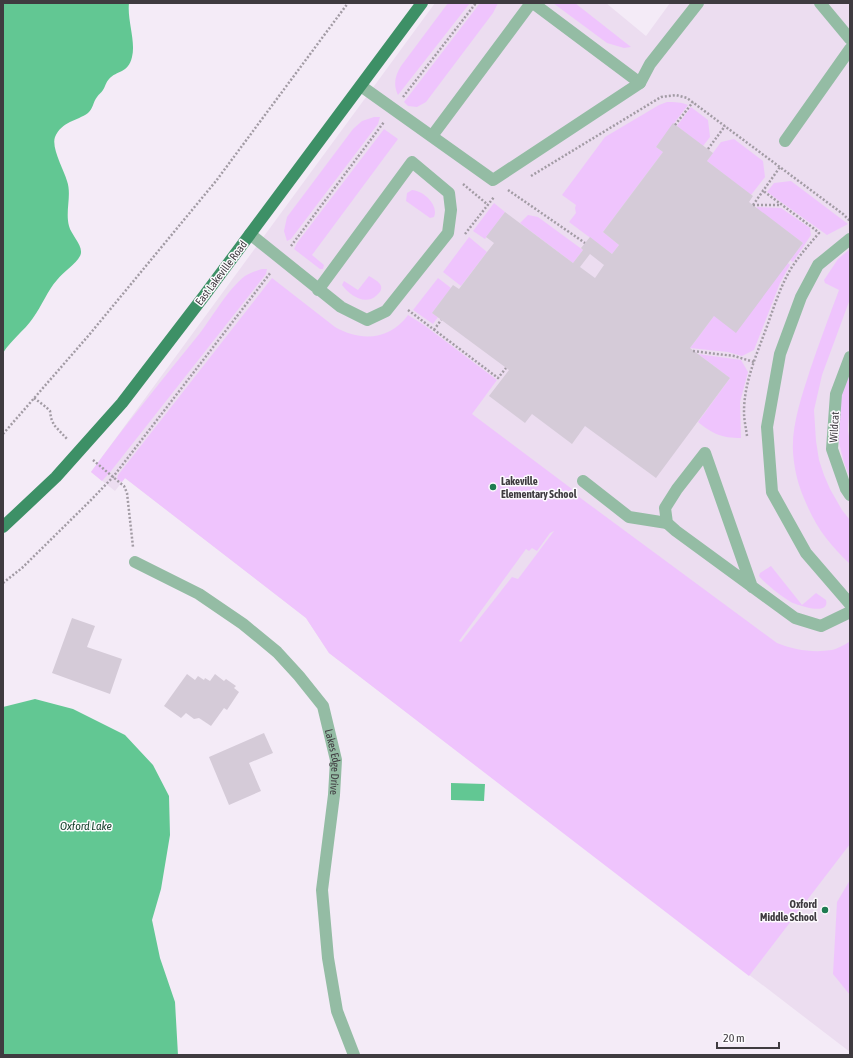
<svg xmlns="http://www.w3.org/2000/svg" width="853" height="1058" font-family="'Asap Condensed',sans-serif">
  <rect width="100%" height="100%" fill="#f4ebf7"/>
  <path fill="#ecddf0" d="M 435,3 L 606,3 L 646,36 L 670,3 L 850,3 L 850,1052 L 329,653 L 306,618 L 125,478 L 115,491 L 91,472 Z"/>
  <path fill="#efc4fd" fill-rule="evenodd" d="M 448,3 L 470,3 L 398,95 C 393,84 395,76 401,66 Z
    M 480,3 L 498,3 L 493,13 L 426,102 L 417,107 L 408,106 L 404,102 Z
    M 553,3 L 575,3 L 631,47 L 624,48 L 607,43 Z
    M 667,102 C 675,102 681,102 688,105 L 656,147 L 663,152 L 603,232 L 619,245 L 612,254 L 569,222 L 576,213 L 575,208 L 576,205 L 562,195 L 605,137 L 659,105 Z
    M 691,107 L 708,120 L 710,137 L 703,146 L 677,126 Z
    M 374,117 L 380,117 L 378,124 L 291,239 L 287,241 L 284,231 L 287,217 L 353,129 L 362,121 Z
    M 384,129 L 398,139 L 312,255 L 324,265 L 323,269 L 320,269 L 294,249 L 297,243 Z
    M 734,139 L 763,161 L 765,177 L 751,195 L 707,161 L 721,142 Z
    M 791,181 L 848,224 L 827,235 L 767,192 L 774,183 Z
    M 412,190 C 424,191 439,205 434,217 L 430,218 L 406,201 L 407,193 Z
    M 494,203 L 505,212 L 485,239 L 473,231 Z
    M 758,207 L 781,208 L 810,228 L 811,235 L 793,262 L 790,260 L 803,243 L 756,208 Z
    M 528,215 L 538,217 L 583,250 L 573,263 L 520,223 Z
    M 469,237 L 487,252 L 461,286 L 443,272 Z
    M 850,249 L 850,299 L 822,375 L 814,410 L 816,441 L 819,460 L 824,475 L 830,489 L 842,510 L 850,520 L 850,564 C 830,545 817,529 806,503 C 800,490 796,477 794,462 C 789,431 801,399 810,370 C 819,343 829,317 839,290 L 825,283 L 824,280 L 838,259 Z
    M 788,263 L 790,265 L 780,283 L 754,350 L 742,356 L 728,352 L 690,348 L 714,316 Z
    M 262,269 L 267,269 L 266,274 L 111,471 L 102,481 L 91,472 C 125,425 163,379 200,333 C 213,316 228,289 245,276 C 250,273 256,271 262,269 Z
    M 369,276 C 372,278 380,282 381,286 C 382,290 380,292 377,295 C 366,306 350,296 342,285 L 344,281 L 358,290 Z
    M 272,278 L 335,327 C 361,342 390,340 408,315 L 424,325 L 497,380 L 472,414 L 572,489 L 571,491 L 777,643 C 794,650 813,653 832,650 C 837,649 844,645 849,642 L 850,647 L 850,844 L 749,976 L 329,653 L 306,618 L 125,478 L 122,482 L 117,479 L 118,475 ZM 554,531 L 518,579 L 512,577 L 461,642 L 459,641 L 526,549 L 529,551 L 532,548 L 537,551 L 550,533 Z
    M 438,278 L 451,288 L 432,313 L 438,317 L 433,324 L 413,310 Z
    M 698,354 L 741,360 L 748,372 L 740,402 L 741,438 C 721,438 713,434 698,422 L 730,378 Z
    M 850,366 L 850,398 L 848,430 L 850,443 L 850,478 C 840,455 834,426 839,402 C 842,390 847,378 850,366 Z
    M 771,566 L 802,605 L 816,593 L 826,600 C 830,616 801,606 793,603 C 786,600 763,582 759,576 L 760,573 Z
    M 850,880 L 850,995 L 833,974 L 837,902 Z"/>
  <path fill="#62c793" d="M 3,3 L 129,3 C 127,20 136,41 132,57 C 128,74 117,70 109,79 C 106,82 105,87 103,90 C 101,93 99,94 97,97 C 93,102 93,109 88,113 C 77,121 62,121 55,137 C 51,148 64,170 67,181 C 72,195 65,211 69,226 C 71,235 85,247 80,256 C 76,264 63,272 57,280 C 47,291 42,306 33,318 C 24,331 11,340 3,353 Z
    M 35,699 L 73,709 L 125,735 L 153,765 L 169,796 L 170,835 L 161,889 L 152,920 L 160,958 L 175,1002 L 178,1055 L 3,1055 L 3,707 Z
    M 451,783 L 485,784 L 484,801 L 451,800 Z"/>
  <path fill="#d5cbd8" fill-rule="evenodd" d="M 673,123 L 713,153 L 707,161 L 753,196 L 749,202 L 803,243 L 736,333 L 714,316 L 690,348 L 730,378 L 656,478 L 585,426 L 572,444 L 532,414 L 525,423 L 489,396 L 509,370 L 432,313 L 453,285 L 459,289 L 487,252 L 494,243 L 486,237 L 505,212 L 573,263 L 583,250 L 581,248 L 590,237 L 612,254 L 619,245 L 603,232 L 663,152 L 656,147 ZM 590,254 L 604,265 L 595,278 L 580,267 Z
    M 72,618 L 95,626 L 87,647 L 122,659 L 110,694 L 52,673 Z
    M 187,674 L 195,680 L 198,676 L 204,680 L 205,678 L 210,681 L 215,674 L 224,681 L 226,679 L 236,686 L 234,688 L 239,692 L 227,710 L 224,708 L 211,726 L 199,718 L 194,719 L 186,713 L 181,718 L 164,706 Z
    M 264,733 L 273,753 L 249,763 L 261,791 L 229,805 L 209,757 Z"/>
  <g fill="none" stroke-linecap="round" stroke-linejoin="round">
    <path stroke="#a29ba4" stroke-width="2.5" stroke-dasharray="2 2" stroke-linecap="butt" d="M 403,97 L 476,3
      M 675,125 L 693,102
      M 708,149 L 725,126
      M 531,176 L 661,97 L 676,95 L 687,98 L 843,214 L 850,221
      M 463,184 L 487,204
      M 508,190 L 585,243
      M 753,205 L 780,167
      M 753,205 L 781,205
      M 465,234 L 494,197
      M 291,246 L 384,122
      M 408,310 L 498,378 L 506,368
      M 434,330 L 441,320
      M 693,351 L 734,356 L 754,362
      M 34,398 L 46,407 L 50,411 L 51,418 L 54,425 L 67,439
      M 3,434 L 89,335 L 216,181 L 348,3
      M 747,436 C 746,428 744,420 744,412 C 744,383 756,356 766,329 C 773,310 779,290 789,272 C 797,258 808,246 819,233 L 813,228 L 762,190
      M 93,460 L 119,482 L 124,486 L 127,493 L 133,547
      M 3,583 L 22,568 L 91,500 L 113,477 L 271,272"/>
    <g stroke="#94bca4" stroke-width="12">
      <path d="M 533,3 L 640,83"/>
      <path d="M 820,3 L 850,39"/>
      <path d="M 361,86 L 493,180 L 640,83 L 650,64 L 698,3"/>
      <path d="M 432,136 L 531,3"/>
      <path d="M 785,141 L 850,49"/>
      <path d="M 250,234 L 341,307 L 367,320 L 386,311 L 448,233 L 451,210 L 449,193 L 412,162 L 318,290"/>
      <path d="M 850,239 L 818,265 L 801,297 L 780,354 L 767,427 L 772,492 L 806,553 L 850,604"/>
      <path d="M 850,357 L 836,394 L 832,449 L 846,489 L 850,495"/>
      <path d="M 583,481 L 629,517 L 667,523"/>
      <path id="s1" d="M 135,562 L 199,594 L 243,624 L 277,652 L 299,676 L 323,706 L 336,760 L 334,795 L 322,890 L 328,958 L 337,1011 L 354,1055"/>
      <path d="M 752,587 L 705,453 L 677,489 L 665,508 L 667,523 L 676,531 L 795,618 L 821,626 L 850,612"/>
    </g>
    <path stroke="#3d9066" stroke-width="12" d="M 3,527 L 56,477 L 122,403 L 204,296 L 422,3"/>
  </g>
  <g fill="#1e7b51" stroke="#fdfbfe" stroke-width="1.5">
    <circle cx="493" cy="487" r="4"/>
    <circle cx="825" cy="910" r="4"/>
  </g>
  <g text-anchor="middle" stroke-width="3" stroke-linejoin="round" paint-order="stroke">
    <g font-size="11" fill="#3f3b40" stroke="#fdfbfe">
      <text transform="translate(221 273) rotate(-53)" y="4">East Lakeville Road</text>
      <text transform="translate(834 427) rotate(-86)" y="4">Wildcat</text>
      <text dy="4" stroke="none"><textPath href="#s1" startOffset="297">Lakes Edge Drive</textPath></text>
    </g>
    <g font-size="11" font-weight="bold" fill="#3f3b40" stroke="#fdfbfe" text-anchor="start">
      <text x="501" y="485">Lakeville<tspan x="501" dy="13">Elementary School</tspan></text>
      <text x="817" y="908" text-anchor="end">Oxford<tspan x="817" dy="13">Middle School</tspan></text>
    </g>
    <g font-size="12" font-style="italic" fill="#1a442f" stroke="#fdfbfe">
      <text x="86" y="830">Oxford Lake</text>
    </g>
  </g>
  <rect width="853" height="1058" fill="none" stroke="#3f3b40" stroke-width="8"/>
  <path d="M717 1042v6h62v-6" fill="none" stroke="#3f3b40" stroke-width="2"/>
  <text x="723" y="1042" font-size="12" fill="#3f3b40" stroke="#fdfbfe" stroke-width="3" paint-order="stroke">20 m</text>
</svg>
